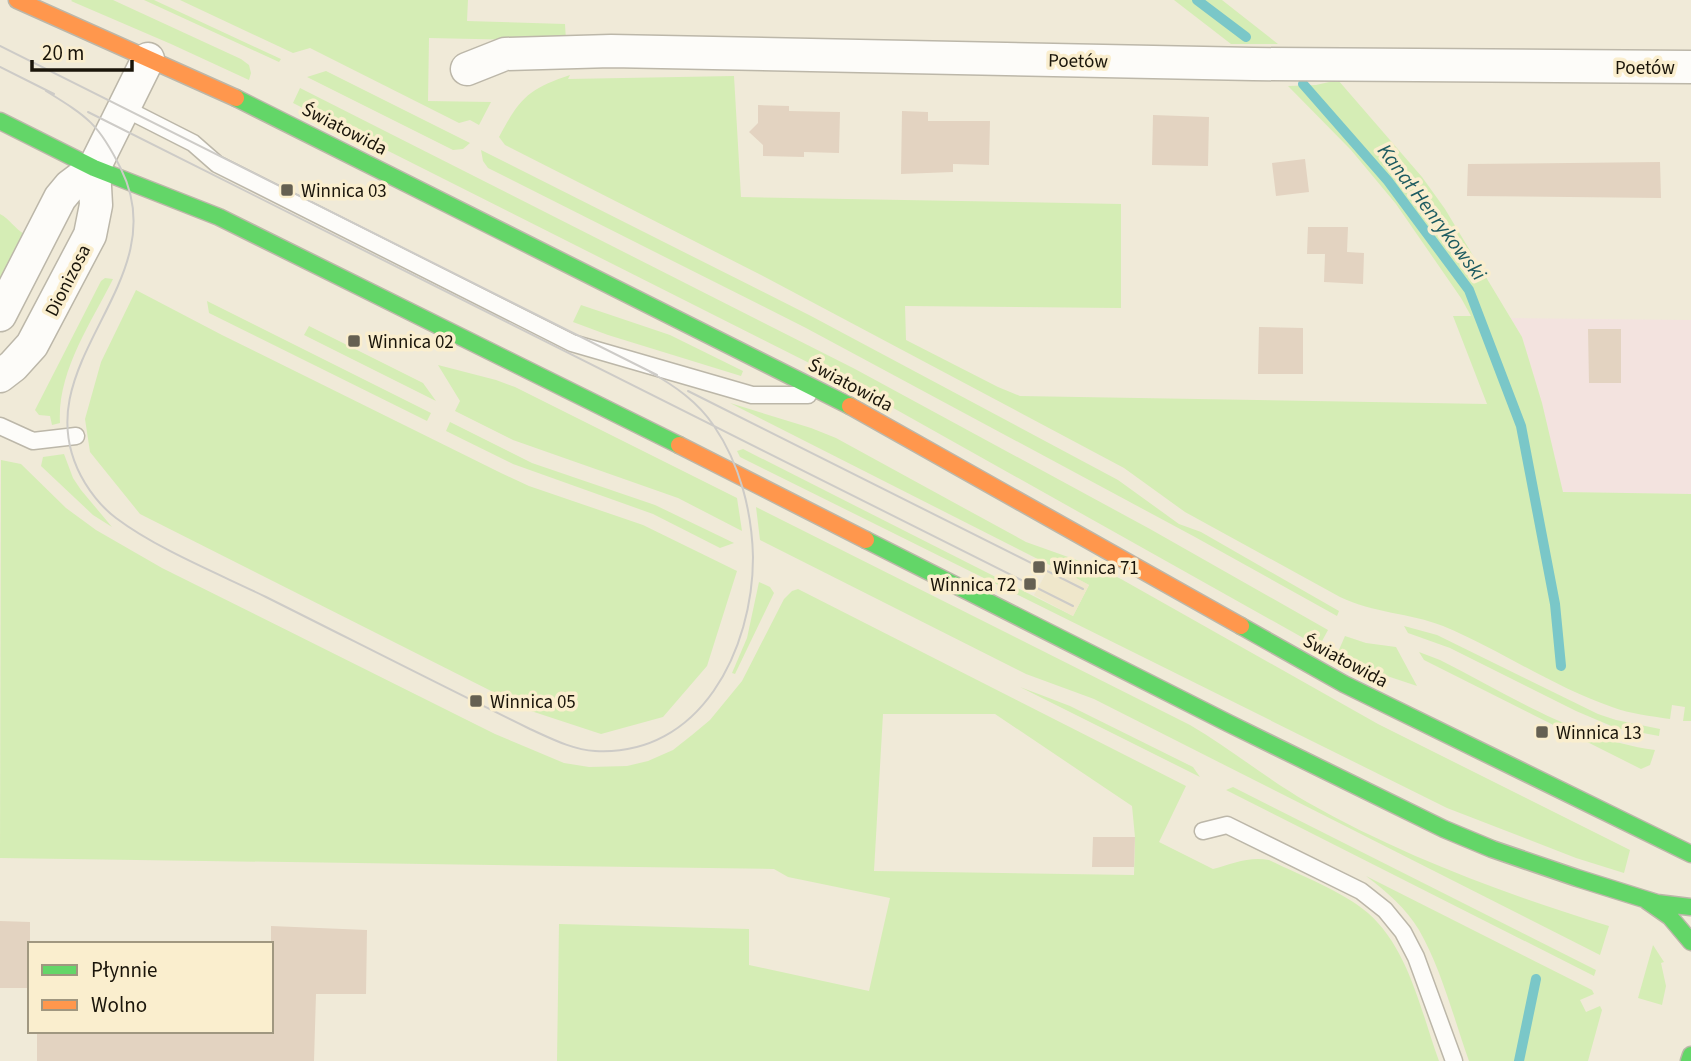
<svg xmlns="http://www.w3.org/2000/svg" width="1691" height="1061" font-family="'Source Sans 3',sans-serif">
  <rect width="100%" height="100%" fill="#f0ead8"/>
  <path fill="#f3e3df" d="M 1511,318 L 1691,320 L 1691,494 L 1562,492 L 1542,403 L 1522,337 Z"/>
  <path fill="#d5edb5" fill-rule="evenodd" d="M 72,0 L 113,0 L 241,59 L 249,65 L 251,73 L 249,80 L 171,44 L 71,1 Z
    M 144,0 L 154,0 L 281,59 L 279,62 Z
    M 180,0 L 468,0 L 467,21 L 565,24 L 566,41 L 429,38 L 428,101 L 491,102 L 479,125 L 470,120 L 459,123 L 310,48 L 293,53 Z
    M 1174,0 L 1222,0 L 1278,44 L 1231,44 Z
    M 326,71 L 470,143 L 463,149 L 453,150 L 307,77 Z
    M 570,75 L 568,79 L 734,76 L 741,197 L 1121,204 L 1121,308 L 905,306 L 906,340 L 998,387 L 1020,396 L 1487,404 L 1453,316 L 1471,316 L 1461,298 L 1396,204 L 1351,150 L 1288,86 L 1316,85 L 1338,80 L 1422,177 L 1445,209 L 1522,337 L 1542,403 L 1563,492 L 1691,494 L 1691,721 L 1683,721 L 1685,707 L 1672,705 L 1670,719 C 1650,716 1631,714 1612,707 C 1553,687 1501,650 1443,626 C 1410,613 1373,613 1340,597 L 1185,512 L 1124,468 L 763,276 L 505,145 L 499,137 C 520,98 528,89 570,75 Z
    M 300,88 L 855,369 L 1150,529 L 1328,630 L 1322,641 L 1314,644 L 847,382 L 293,103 Z
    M 481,150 L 811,316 L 1118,480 L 1179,524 L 1201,532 L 1339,611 L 1337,616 L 1195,537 L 806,328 L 488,168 L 483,161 Z
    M 0,214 C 10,219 14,228 24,234 L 0,281 Z
    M 105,278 L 113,279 C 91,323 57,372 60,423 L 52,425 L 50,416 L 39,415 L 35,410 L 101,281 Z
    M 136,290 L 222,335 L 501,473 L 529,486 L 643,525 L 737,571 L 707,666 L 663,717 L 601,734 L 531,711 L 140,514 L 90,452 L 85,419 L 101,362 Z
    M 207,301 L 431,413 L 427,421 L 209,313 Z
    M 581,305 L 670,335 L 743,371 L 741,376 L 608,335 L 573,322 Z
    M 309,326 L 423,383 L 436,401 L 304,335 Z
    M 438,365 L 496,380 L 515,387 L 737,498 L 742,531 L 678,498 L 513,440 L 455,411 L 460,401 Z
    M 730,403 L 811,428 L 836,438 L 1026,542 L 1099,568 L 1121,579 L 1378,724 L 1630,850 L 1624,873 L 1576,858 L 1447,808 L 740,457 L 737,451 L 743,449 L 1073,616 L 1089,585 Z
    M 450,422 L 532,463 L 655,505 L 734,543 L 720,548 L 653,514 L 513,464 L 446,431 Z
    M 64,454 L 73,478 L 81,490 L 112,527 L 93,515 L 41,466 L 43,457 Z
    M 1,460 L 21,464 L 66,508 L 96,530 L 162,568 L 495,734 L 564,763 L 589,767 L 627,766 L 648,761 L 673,750 L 692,735 L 710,720 L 742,681 L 784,599 L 792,591 L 798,589 L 1186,786 L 1159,842 L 1213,869 C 1232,864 1249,856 1269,860 C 1300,875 1342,891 1368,913 C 1409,949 1421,1012 1439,1061 L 557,1061 L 559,924 L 749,929 L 749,965 L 869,991 L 890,898 L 788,877 L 774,869 L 0,858 ZM 883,714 L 995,714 L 1132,806 L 1135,837 L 1134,875 L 874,871 Z
    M 756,507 L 1190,725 C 1231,749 1267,779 1307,802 C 1402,856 1505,894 1609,926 L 1600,955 L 1094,699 L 1026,674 L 760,540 Z
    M 759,582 L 770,587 L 774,593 L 735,674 L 732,673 L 747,638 Z
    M 1404,626 L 1437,635 L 1598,714 L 1616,720 L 1660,729 L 1659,736 L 1616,728 L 1576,711 L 1450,648 L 1408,633 Z
    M 1345,636 L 1366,643 L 1396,647 L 1417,686 L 1354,665 L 1339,657 L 1338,652 Z
    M 1419,652 L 1440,660 C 1509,695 1578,740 1655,750 L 1650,765 L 1641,769 L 1424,660 Z
    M 1020,687 L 1070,706 L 1193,767 L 1200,777 Z
    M 1233,787 L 1596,970 L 1594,976 L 1226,790 Z
    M 1366,876 L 1592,990 L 1594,994 L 1580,1000 L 1586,1012 L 1600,1006 L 1602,1010 L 1588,1061 L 1469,1061 C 1454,1019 1441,968 1419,930 C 1406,908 1386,891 1366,876 Z
    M 1653,945 L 1664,962 L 1661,963 L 1666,986 L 1662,1005 L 1638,998 Z"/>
  <path fill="#efe7cb" d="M 1051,564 L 1089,585 L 1073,616 L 1034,595 Z"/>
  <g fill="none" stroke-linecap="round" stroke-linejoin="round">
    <path stroke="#7ac7c8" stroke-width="10" d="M 1197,0 L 1246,37
      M 1303,84 L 1388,181 L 1469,290 L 1521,426 L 1555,604 L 1561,666
      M 1519,1061 L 1536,979"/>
  </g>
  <path fill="#e3d3c1" d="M 758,105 L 789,106 L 789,111 L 840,112 L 839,153 L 804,152 L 804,157 L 763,156 L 763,145 L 749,132 L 758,123 Z
    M 902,111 L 928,112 L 928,121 L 990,121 L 989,165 L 953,164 L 953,172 L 901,174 Z
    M 1153,115 L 1209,117 L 1208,166 L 1152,165 Z
    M 1305,159 L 1309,192 L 1276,196 L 1272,163 Z
    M 1660,162 L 1661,198 L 1467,196 L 1468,164 Z
    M 1308,227 L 1348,227 L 1347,252 L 1364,253 L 1363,284 L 1324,282 L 1325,254 L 1307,254 Z
    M 1259,327 L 1303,328 L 1303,374 L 1258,374 Z
    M 1588,329 L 1621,329 L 1621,383 L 1589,383 Z
    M 1093,837 L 1135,837 L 1134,867 L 1092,867 Z
    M 0,921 L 30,922 L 30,988 L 0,988 Z
    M 271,926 L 367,930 L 366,994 L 316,994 L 314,1061 L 37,1061 L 37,1031 L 271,1031 Z"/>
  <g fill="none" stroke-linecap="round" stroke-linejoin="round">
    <g stroke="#bcb7a9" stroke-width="19">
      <path id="lane" d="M 124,108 L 193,143 L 217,164 L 572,343 L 752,395 L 808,395
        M 0,426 L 33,441 L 76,436
        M 1203,831 L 1227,825 L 1361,891 L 1385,910 L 1403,932 L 1416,957 L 1454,1061"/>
    </g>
    <g stroke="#bcb7a9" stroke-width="35">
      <path id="street" d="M 467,69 L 505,54 L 611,51 L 1253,64 L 1691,67
        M 0,315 L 60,198 L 70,186 L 94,168 L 148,59
        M 0,376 L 13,366 L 32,345 L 90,235 L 96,205 L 94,168"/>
    </g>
    <g stroke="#bcb7a9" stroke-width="19">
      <path id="fast" d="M 236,98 L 850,406
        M 0,121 L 94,168 L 219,217 L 679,445
        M 866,540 L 1228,723 L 1444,829 L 1492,849 L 1577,878 L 1657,903 L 1691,907
        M 1241,626 L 1344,684 L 1691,854
        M 1647,901 L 1670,917 L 1691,942
        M 1689,1061 L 1691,1055"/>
    </g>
    <g stroke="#bcb7a9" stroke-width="19">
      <path id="slow" d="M 17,0 L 236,98
        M 850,406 L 1241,626
        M 679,445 L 866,540"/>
    </g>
    <use href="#lane" stroke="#fdfcf9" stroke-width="16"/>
    <use href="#street" stroke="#fdfcf9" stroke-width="32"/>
    <use href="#fast" stroke="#63d668" stroke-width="16"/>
    <use href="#slow" stroke="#ff974d" stroke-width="16"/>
    <path stroke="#cdcbc7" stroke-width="2" d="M 0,46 L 657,375
      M 0,67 L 54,94
      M 46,91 C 88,117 99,124 121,169 C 179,285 15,367 85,483 C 93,496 104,509 116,518 C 157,549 219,574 266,597 C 354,641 442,686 530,729 C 550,738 573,750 595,751 C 701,757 753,649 753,557 C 752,512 740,464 714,426 C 698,402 675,386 650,372
      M 88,112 L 1073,606
      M 688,391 L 1083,589"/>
  </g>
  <g fill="#656052" stroke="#faeece" stroke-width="2.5">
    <rect x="280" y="183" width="14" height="14" rx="3.5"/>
    <rect x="347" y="334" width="14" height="14" rx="3.5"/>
    <rect x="1032" y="560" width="14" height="14" rx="3.5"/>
    <rect x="1023" y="577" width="14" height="14" rx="3.5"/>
    <rect x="469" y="694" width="14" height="14" rx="3.5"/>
    <rect x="1535" y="725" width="14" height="14" rx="3.5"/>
  </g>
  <g text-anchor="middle" stroke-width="7" stroke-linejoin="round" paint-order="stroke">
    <g font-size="19" fill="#1a150a" stroke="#faeece">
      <text transform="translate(1078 60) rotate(1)" y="7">Poetów</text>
      <text x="1645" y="74">Poetów</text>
      <text transform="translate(345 128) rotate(27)" y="7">Światowida</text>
      <text transform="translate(67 280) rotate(-63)" y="7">Dionizosa</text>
      <text transform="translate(851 384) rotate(28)" y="7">Światowida</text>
      <text transform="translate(1346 660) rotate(28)" y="7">Światowida</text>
    </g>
    <g font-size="19" fill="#1a150a" stroke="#faeece" text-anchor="start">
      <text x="301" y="197">Winnica 03</text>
      <text x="368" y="348">Winnica 02</text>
      <text x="1053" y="574">Winnica 71</text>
      <text x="1016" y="591" text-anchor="end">Winnica 72</text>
      <text x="490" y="708">Winnica 05</text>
      <text x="1556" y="739">Winnica 13</text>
    </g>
    <g font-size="21" font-style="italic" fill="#1d5b60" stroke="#faeece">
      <text transform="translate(1432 212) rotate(53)" y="7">Kanał Henrykowski</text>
    </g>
  </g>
  <rect x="28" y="942" width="245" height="91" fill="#faeece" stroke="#a09780" stroke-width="2"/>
  <rect x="42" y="965" width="35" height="10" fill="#63d668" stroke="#a09780" stroke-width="2"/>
  <text x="91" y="977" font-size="21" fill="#1a150a">Płynnie</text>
  <rect x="42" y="1000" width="35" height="10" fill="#ff974d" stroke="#a09780" stroke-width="2"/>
  <text x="91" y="1012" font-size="21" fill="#1a150a">Wolno</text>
  <path d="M32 60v10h100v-10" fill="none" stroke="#1a150a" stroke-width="3.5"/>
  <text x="42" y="60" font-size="21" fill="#1a150a" stroke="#faeece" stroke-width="5" paint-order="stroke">20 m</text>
</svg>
